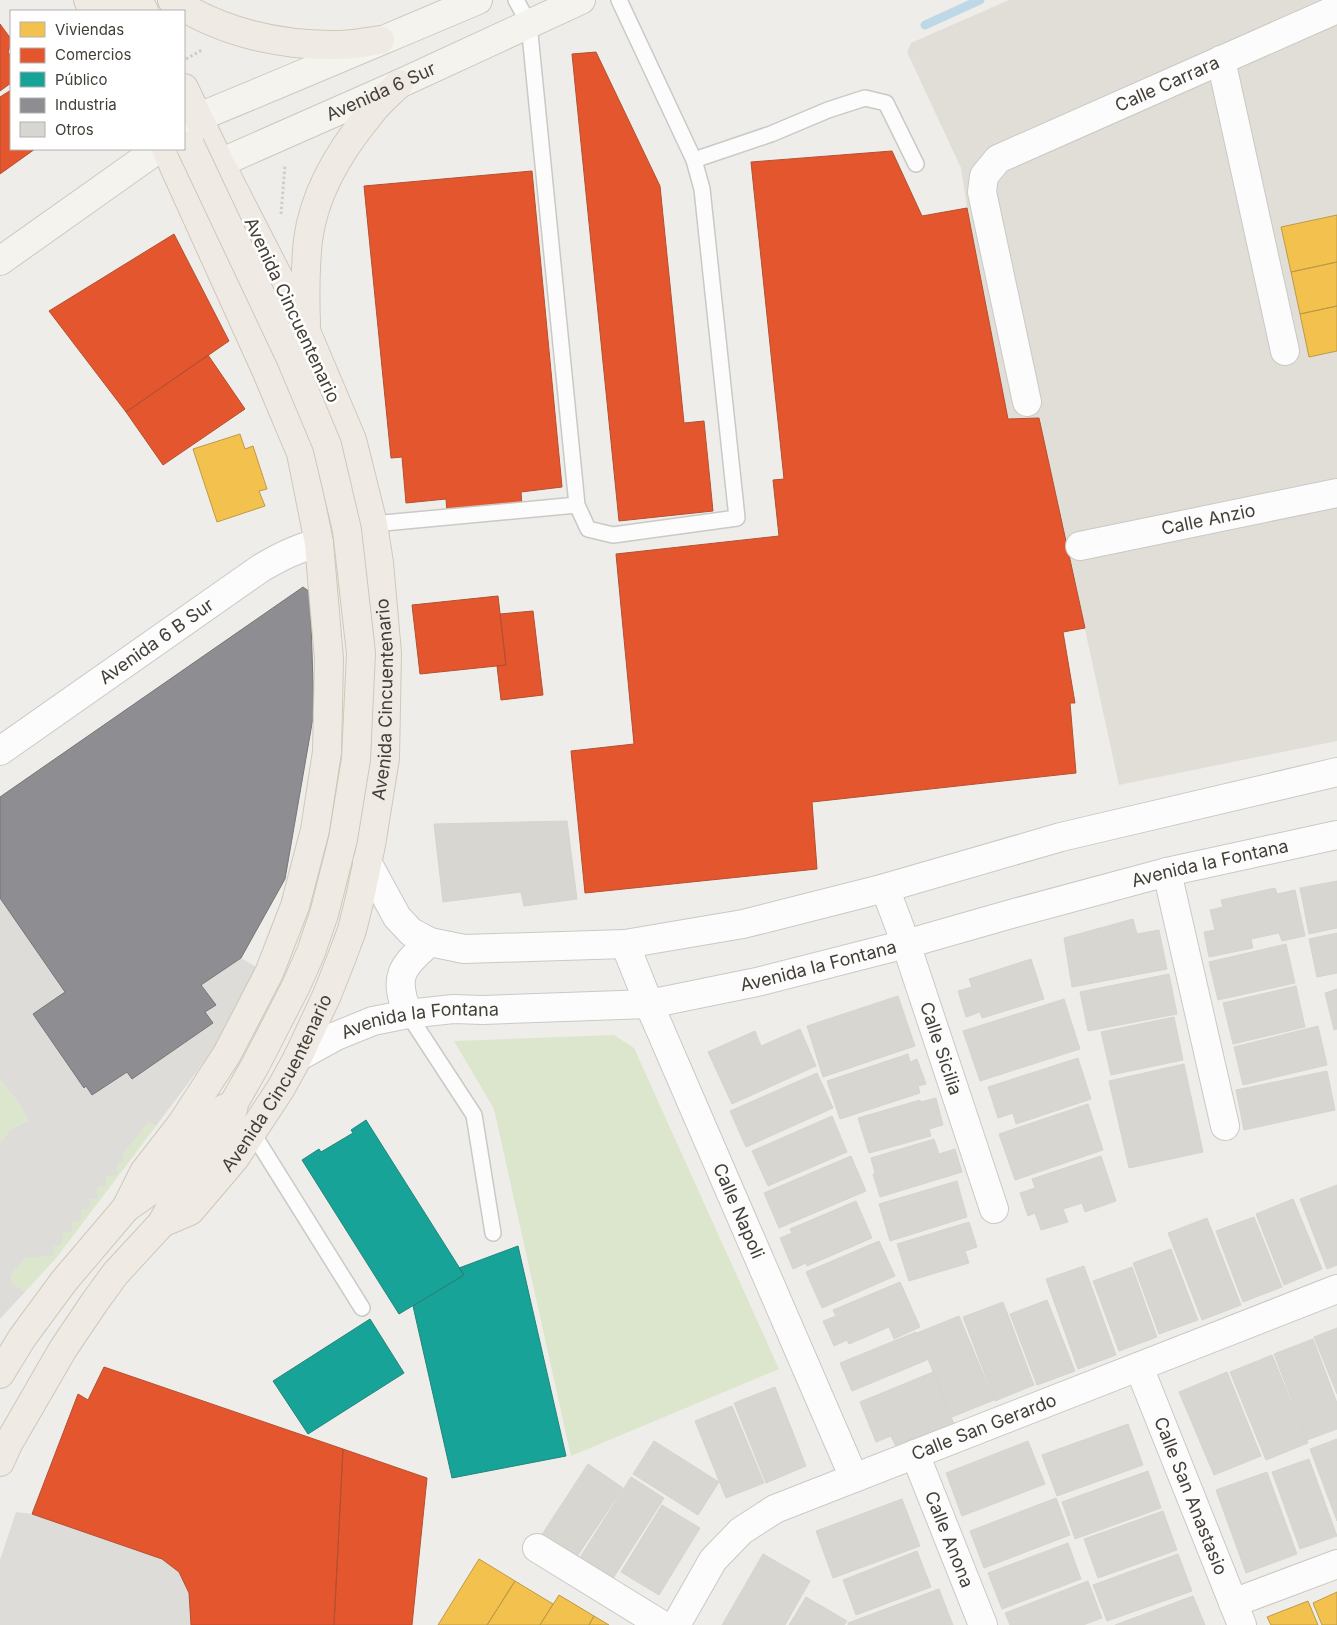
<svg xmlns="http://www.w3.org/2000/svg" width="1337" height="1625" font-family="Inter,sans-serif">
  <rect width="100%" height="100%" fill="#eeede9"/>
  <path fill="#e1ded7" d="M 1009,0 L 1337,0 L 1337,741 L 1119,785 L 1039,419 L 1008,419 L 967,208 L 961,168 L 907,52 L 911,43 Z"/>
  <path fill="#dce6cc" d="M 614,1035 L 634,1048 L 779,1369 L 571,1456 L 494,1109 L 454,1041 Z
    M 0,1079 L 20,1105 L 28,1120 L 9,1131 L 0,1143 Z
    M 149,1122 L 156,1126 L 57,1257 L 25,1292 L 12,1283 L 11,1275 L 25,1258 L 53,1247 L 97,1187 L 117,1164 L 123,1163 L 122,1153 Z"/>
  <path fill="#dedcd9" d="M 0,898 L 65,992 L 33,1014 L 84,1088 L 86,1086 L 92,1095 L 127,1072 L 132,1078 L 205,1012 L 215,1006 L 201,985 L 241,958 L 258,968 L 231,1026 L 156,1126 L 149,1122 L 123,1153 L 123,1163 L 117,1164 L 117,1175 L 106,1176 L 106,1186 L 97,1187 L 98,1198 L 89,1199 L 90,1208 L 81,1210 L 81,1220 L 71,1222 L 73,1231 L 63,1233 L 62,1244 L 53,1247 L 54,1255 L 25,1258 L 11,1275 L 12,1283 L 25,1292 L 0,1319 L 0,1143 L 9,1131 L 28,1120 L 20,1105 L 0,1079 Z
    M 16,1512 L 32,1514 L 162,1559 L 179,1572 L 189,1593 L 191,1625 L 0,1625 L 0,1560 Z"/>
  <path fill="#f2c14e" stroke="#be9a47" d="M 1337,215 L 1337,262 L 1291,272 L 1281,227 Z
    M 1337,262 L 1337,306 L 1300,314 L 1291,272 Z
    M 1337,306 L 1337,351 L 1309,357 L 1300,314 Z
    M 240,434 L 245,449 L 253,446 L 267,489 L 259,491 L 265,506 L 217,522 L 193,449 Z
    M 479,1559 L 515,1581 L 487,1625 L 438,1625 Z
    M 515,1581 L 553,1604 L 540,1625 L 487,1625 Z
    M 1337,1592 L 1337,1625 L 1322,1625 L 1313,1603 Z
    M 559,1595 L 594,1616 L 589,1625 L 540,1625 Z
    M 1308,1601 L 1318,1625 L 1271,1625 L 1267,1617 Z
    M 594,1616 L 609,1625 L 589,1625 Z"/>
  <path fill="#e4572e" stroke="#b45030" d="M 0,24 L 11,39 L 11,43 L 8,52 L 11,57 L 11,83 L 0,91 Z
    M 596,52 L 660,186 L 684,423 L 704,421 L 713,511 L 619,521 L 572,54 Z
    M 11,90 L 11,149 L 35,149 L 0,174 L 0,97 Z
    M 892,151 L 922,216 L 967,208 L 1008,419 L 1039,418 L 1085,628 L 1063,632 L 1075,703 L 1070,703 L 1076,773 L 812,802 L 817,869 L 585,893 L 571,751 L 634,744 L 616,554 L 779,536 L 773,480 L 784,479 L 751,162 Z
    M 532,171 L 562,487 L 521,492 L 522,505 L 447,513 L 446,499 L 406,503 L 402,457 L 391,458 L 364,186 Z
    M 174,234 L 229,341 L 126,412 L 49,311 Z
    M 208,355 L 245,409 L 163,465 L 126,412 Z
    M 498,596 L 506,665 L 420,674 L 412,605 Z
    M 533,611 L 543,695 L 501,700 L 497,666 L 506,665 L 500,614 Z
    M 104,1367 L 343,1449 L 334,1625 L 191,1625 L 189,1593 L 179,1572 L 162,1559 L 32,1514 L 78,1394 L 88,1400 Z
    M 343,1449 L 427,1478 L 412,1625 L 334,1625 Z"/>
  <path fill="#17a398" stroke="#24857b" d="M 366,1120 L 464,1275 L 399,1314 L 302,1160 L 319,1149 L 321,1152 L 353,1133 L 351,1130 Z
    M 518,1246 L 566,1456 L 452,1478 L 413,1306 L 464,1275 L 459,1268 Z
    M 370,1319 L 404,1373 L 308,1434 L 273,1381 Z"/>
  <path fill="#8d8d92" stroke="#777576" d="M 303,587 L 310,592 L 314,712 L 285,879 L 241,958 L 201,985 L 216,1005 L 205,1012 L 213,1023 L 132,1079 L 127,1072 L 92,1095 L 86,1086 L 84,1088 L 33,1014 L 65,992 L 0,898 L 0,797 Z"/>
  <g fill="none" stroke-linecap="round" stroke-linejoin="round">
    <path stroke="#bed8e8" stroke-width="9" d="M 925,25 L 980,0"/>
  </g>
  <path fill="#d8d6d1" stroke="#d6d4cf" d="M 567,821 L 577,899 L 524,906 L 521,892 L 443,902 L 434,824 Z
    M 1337,881 L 1337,928 L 1309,934 L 1300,888 Z
    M 1275,888 L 1277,894 L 1295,890 L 1305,936 L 1282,941 L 1279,933 L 1251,939 L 1253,948 L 1209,957 L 1204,932 L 1215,930 L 1210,910 L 1223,907 L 1221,900 Z
    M 1133,919 L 1137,934 L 1159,930 L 1167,969 L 1072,987 L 1064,938 Z
    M 1337,933 L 1337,973 L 1317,977 L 1309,939 Z
    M 1286,944 L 1295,983 L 1218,1000 L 1209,962 Z
    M 1031,959 L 1044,999 L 982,1018 L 980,1012 L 966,1017 L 958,991 L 972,987 L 969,979 Z
    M 1169,974 L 1177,1014 L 1088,1031 L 1080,992 Z
    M 1296,986 L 1305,1027 L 1233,1044 L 1223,1003 Z
    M 1337,989 L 1337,1029 L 1334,1030 L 1325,993 Z
    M 898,996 L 915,1046 L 823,1077 L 807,1026 Z
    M 1064,999 L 1080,1049 L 980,1081 L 963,1031 Z
    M 1174,1017 L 1183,1060 L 1111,1075 L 1101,1032 Z
    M 1318,1026 L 1327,1065 L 1243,1085 L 1234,1047 Z
    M 800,1029 L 816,1066 L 732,1104 L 708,1052 L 755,1031 L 761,1046 Z
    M 908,1054 L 910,1062 L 917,1059 L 926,1084 L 918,1086 L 920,1093 L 840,1119 L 827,1081 Z
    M 1078,1058 L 1091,1099 L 1016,1124 L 1013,1113 L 998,1118 L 988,1087 Z
    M 1184,1064 L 1203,1152 L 1129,1168 L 1109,1081 Z
    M 1327,1071 L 1335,1110 L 1244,1130 L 1236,1090 Z
    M 817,1073 L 833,1108 L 746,1147 L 730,1111 Z
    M 936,1098 L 943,1125 L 929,1129 L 931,1136 L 869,1153 L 858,1118 L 920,1100 L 921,1102 Z
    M 1088,1104 L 1103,1150 L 1015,1180 L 999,1134 Z
    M 832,1116 L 847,1152 L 768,1186 L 752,1151 Z
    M 934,1139 L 939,1154 L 955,1149 L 962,1172 L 880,1197 L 873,1174 L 875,1173 L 871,1158 Z
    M 851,1156 L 866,1191 L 779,1228 L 764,1193 Z
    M 1101,1156 L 1116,1201 L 1085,1212 L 1082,1203 L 1063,1209 L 1068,1222 L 1041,1230 L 1035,1213 L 1028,1216 L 1020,1193 L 1035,1188 L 1032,1179 Z
    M 957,1181 L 967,1217 L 890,1241 L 879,1204 Z
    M 1337,1185 L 1337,1265 L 1327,1269 L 1300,1199 Z
    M 1293,1199 L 1322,1269 L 1284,1285 L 1256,1214 Z
    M 856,1201 L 872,1238 L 807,1266 L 806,1263 L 793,1269 L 780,1238 L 792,1233 L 790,1229 Z
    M 1254,1217 L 1282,1287 L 1243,1302 L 1216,1231 Z
    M 1207,1218 L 1241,1305 L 1202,1320 L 1168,1233 Z
    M 969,1222 L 977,1247 L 965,1251 L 969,1263 L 909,1281 L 897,1244 Z
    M 879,1241 L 895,1276 L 822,1308 L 806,1272 Z
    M 1171,1249 L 1198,1320 L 1159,1334 L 1133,1263 Z
    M 1084,1266 L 1116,1355 L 1078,1369 L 1046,1279 Z
    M 1132,1267 L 1157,1337 L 1119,1351 L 1093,1281 Z
    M 900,1282 L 920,1327 L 894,1339 L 889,1327 L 849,1344 L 847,1340 L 834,1346 L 823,1321 L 836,1316 L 833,1310 Z
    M 1047,1300 L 1075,1371 L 1037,1385 L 1010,1314 Z
    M 1003,1302 L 1034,1385 L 995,1401 L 963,1317 Z
    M 959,1316 L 994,1400 L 952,1417 L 917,1333 Z
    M 1337,1328 L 1337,1394 L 1314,1337 Z
    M 916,1332 L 927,1360 L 852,1391 L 840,1363 Z
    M 1313,1339 L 1337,1403 L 1337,1429 L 1307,1440 L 1274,1354 Z
    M 1272,1355 L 1308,1443 L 1266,1460 L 1230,1372 Z
    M 933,1372 L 954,1424 L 896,1447 L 891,1436 L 876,1442 L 860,1402 Z
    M 1227,1372 L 1261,1456 L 1214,1475 L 1179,1392 Z
    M 775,1387 L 806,1466 L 766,1483 L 734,1403 Z
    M 732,1406 L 764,1483 L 726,1498 L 695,1421 Z
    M 1128,1424 L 1143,1465 L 1057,1496 L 1042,1455 Z
    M 1337,1439 L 1337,1521 L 1310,1449 Z
    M 654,1441 L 719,1482 L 698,1515 L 633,1474 Z
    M 1028,1441 L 1045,1484 L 962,1516 L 946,1473 Z
    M 1309,1459 L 1337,1536 L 1300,1549 L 1272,1472 Z
    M 588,1464 L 623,1488 L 576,1558 L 541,1536 Z
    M 1148,1471 L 1161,1508 L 1075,1539 L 1062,1502 Z
    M 1267,1472 L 1297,1554 L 1246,1573 L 1216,1490 Z
    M 631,1477 L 664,1498 L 612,1580 L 579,1559 Z
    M 1056,1498 L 1070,1535 L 984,1568 L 970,1531 Z
    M 902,1499 L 920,1546 L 833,1578 L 816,1531 Z
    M 662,1505 L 700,1528 L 659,1595 L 621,1572 Z
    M 1163,1511 L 1177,1550 L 1098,1578 L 1084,1539 Z
    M 1068,1543 L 1081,1579 L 1002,1609 L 988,1573 Z
    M 917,1551 L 931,1587 L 856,1615 L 843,1580 Z
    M 763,1554 L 810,1581 L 785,1625 L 722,1625 Z
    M 1178,1554 L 1192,1591 L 1107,1621 L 1093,1585 Z
    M 1088,1581 L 1102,1618 L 1083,1625 L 1010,1625 L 1005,1613 Z
    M 939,1589 L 953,1625 L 848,1625 L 848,1623 Z
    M 1193,1596 L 1205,1625 L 1115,1625 Z
    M 806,1597 L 847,1621 L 844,1625 L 789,1625 Z"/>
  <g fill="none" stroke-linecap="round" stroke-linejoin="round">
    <g stroke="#cac9c5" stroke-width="18">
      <path id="lane" d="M 694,160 L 771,134 L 828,110 L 865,98 L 886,103 L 916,164
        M 577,505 L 588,529 L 613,535 L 737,518 L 702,189 L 694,160 L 619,0
        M 373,524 L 577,505 L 529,24 L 516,0
        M 408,1014 L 474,1115 L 493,1233
        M 252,1132 L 362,1308"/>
    </g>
    <g stroke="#cac9c5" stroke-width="30">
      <g id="street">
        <path d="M 1221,60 L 1285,351"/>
        <path id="s1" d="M 1027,402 L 982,192 L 984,176 L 998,159 L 1337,9"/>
        <path id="s2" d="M 1080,546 L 1337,493"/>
        <path id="s3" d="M 0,751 L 261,568 C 280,557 297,548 319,543"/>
        <path d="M 367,862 L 397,917 L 411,932 L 430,942 L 464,949 L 625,944 L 743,924 L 885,888 L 1061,837 L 1337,772"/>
        <path d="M 1167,872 L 1225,1126"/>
        <path id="s4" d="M 885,888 L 906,944 L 994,1209"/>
        <path id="s5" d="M 625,944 L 649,1004 L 854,1478"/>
        <path d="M 408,1014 C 393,976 401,967 430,942"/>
        <path id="s6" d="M 298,1057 L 336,1036 L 373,1021 L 408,1014 L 453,1009 L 483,1010 L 649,1004 L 757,982 L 906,944 L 1011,914 L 1167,872 L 1337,835"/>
        <path id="s7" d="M 1139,1367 L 1242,1625"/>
        <path id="s8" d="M 915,1454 L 983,1625"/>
        <path d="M 537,1548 L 662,1625"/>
        <path d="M 1233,1603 L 1337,1564"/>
        <path id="s9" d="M 676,1625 L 713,1560 L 741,1531 L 775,1509 L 1337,1289"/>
      </g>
    </g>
    <g stroke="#ccc9c1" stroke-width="30">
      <g id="secondary">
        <path d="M 184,129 L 199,117 C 292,79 385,39 478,0"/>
        <path id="s10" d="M 199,156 L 220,163 L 399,84 L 581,0"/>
        <path d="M 0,261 L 158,149"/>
      </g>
    </g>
    <g stroke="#cfc8b9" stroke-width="30">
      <g id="primary">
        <path d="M 88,0 L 94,11"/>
        <path d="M 115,0 L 121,11"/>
        <path d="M 138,0 L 144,11"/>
        <path d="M 172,0 C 220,32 280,46 338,45 C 352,45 366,42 380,40"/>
        <path d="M 306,325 C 305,297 305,269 308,240 C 314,194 340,150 370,114 C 378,103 389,94 399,84"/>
        <path d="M 126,1208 L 144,1172 L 182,1123 L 227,1054 L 269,973 L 295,906 L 315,830 L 327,752 L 329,659 L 319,543 L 301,453 L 266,370 L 166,149"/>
        <path id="s11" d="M 162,1223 L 190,1211 L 235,1158 L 281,1088 L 298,1057 L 327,995 L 342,957 L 352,930 L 360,898 L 371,845 L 385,758 L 387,653 L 379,563 L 373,524 L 352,440 L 306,331 L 220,163 L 184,88"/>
        <path d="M 0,1374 L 22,1338 L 64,1281 L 126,1208 L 157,1186 L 214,1116 L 225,1108"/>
        <path d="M 0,1462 L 8,1444 L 63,1349 L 94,1303 L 115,1274 L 162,1223 L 175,1199 L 215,1145 L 229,1124 L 235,1101"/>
      </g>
    </g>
    <path stroke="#cfcdcb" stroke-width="3" stroke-dasharray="2.5 2.5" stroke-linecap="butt" d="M 186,59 L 202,50
      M 281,214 L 285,165"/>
    <use href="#lane" stroke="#fcfcfc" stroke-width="15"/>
    <use href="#street" stroke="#fcfcfc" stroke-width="28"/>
    <use href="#secondary" stroke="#f5f3ee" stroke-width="28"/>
    <use href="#primary" stroke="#efebe4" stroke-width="28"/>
    <g stroke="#cfc8b9" stroke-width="30" stroke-linecap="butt">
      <path id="primary-bridge" d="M 190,145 L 291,359 L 327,445 L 347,530 L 361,653 L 356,759 L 343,839 L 324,914 L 311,952 L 296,986 L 256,1064 L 235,1101"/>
    </g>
    <use href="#primary-bridge" stroke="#efebe4" stroke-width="28"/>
  </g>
  <g text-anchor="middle" stroke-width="5" stroke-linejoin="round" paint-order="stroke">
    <g font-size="18" fill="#433e36" stroke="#fff">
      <text dy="6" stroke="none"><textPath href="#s1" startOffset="438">Calle Carrara</textPath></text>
      <text dy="6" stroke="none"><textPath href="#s10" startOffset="198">Avenida 6 Sur</textPath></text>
      <text transform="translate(292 310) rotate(65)" y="6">Avenida Cincuentenario</text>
      <text dy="6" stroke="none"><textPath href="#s2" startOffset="131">Calle Anzio</textPath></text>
      <text dy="6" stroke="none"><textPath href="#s3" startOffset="191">Avenida 6 B Sur</textPath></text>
      <text dy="6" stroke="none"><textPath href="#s11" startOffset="591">Avenida Cincuentenario</textPath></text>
      <text dy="6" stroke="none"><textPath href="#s6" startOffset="939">Avenida la Fontana</textPath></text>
      <text dy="6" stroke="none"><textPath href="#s6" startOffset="534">Avenida la Fontana</textPath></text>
      <text dy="6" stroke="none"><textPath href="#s6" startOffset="130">Avenida la Fontana</textPath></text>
      <text dy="6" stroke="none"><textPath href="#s4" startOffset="170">Calle Sicilia</textPath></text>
      <text dy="6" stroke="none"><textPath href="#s11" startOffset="186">Avenida Cincuentenario</textPath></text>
      <text dy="6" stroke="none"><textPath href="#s5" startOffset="290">Calle Napoli</textPath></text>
      <text dy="6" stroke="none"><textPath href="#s9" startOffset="380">Calle San Gerardo</textPath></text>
      <text dy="6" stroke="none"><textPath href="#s7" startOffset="139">Calle San Anastasio</textPath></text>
      <text dy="6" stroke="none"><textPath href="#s8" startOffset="92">Calle Anona</textPath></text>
    </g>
  </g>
  <rect x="10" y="10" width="175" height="140" fill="#ffffff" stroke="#b4b2af"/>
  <rect x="20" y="22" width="25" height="15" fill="#f2c14e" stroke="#b4b2af"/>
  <text x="55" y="35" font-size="15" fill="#433e36">Viviendas</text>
  <rect x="20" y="48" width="25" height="15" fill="#e4572e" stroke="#b4b2af"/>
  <text x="55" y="60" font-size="15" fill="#433e36">Comercios</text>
  <rect x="20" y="72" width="25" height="15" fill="#17a398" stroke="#b4b2af"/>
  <text x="55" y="85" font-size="15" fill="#433e36">Público</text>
  <rect x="20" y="98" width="25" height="15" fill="#8d8d92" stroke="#b4b2af"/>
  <text x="55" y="110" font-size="15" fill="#433e36">Industria</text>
  <rect x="20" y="122" width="25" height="15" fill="#d8d6d1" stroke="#b4b2af"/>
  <text x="55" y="135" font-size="15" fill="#433e36">Otros</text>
</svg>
